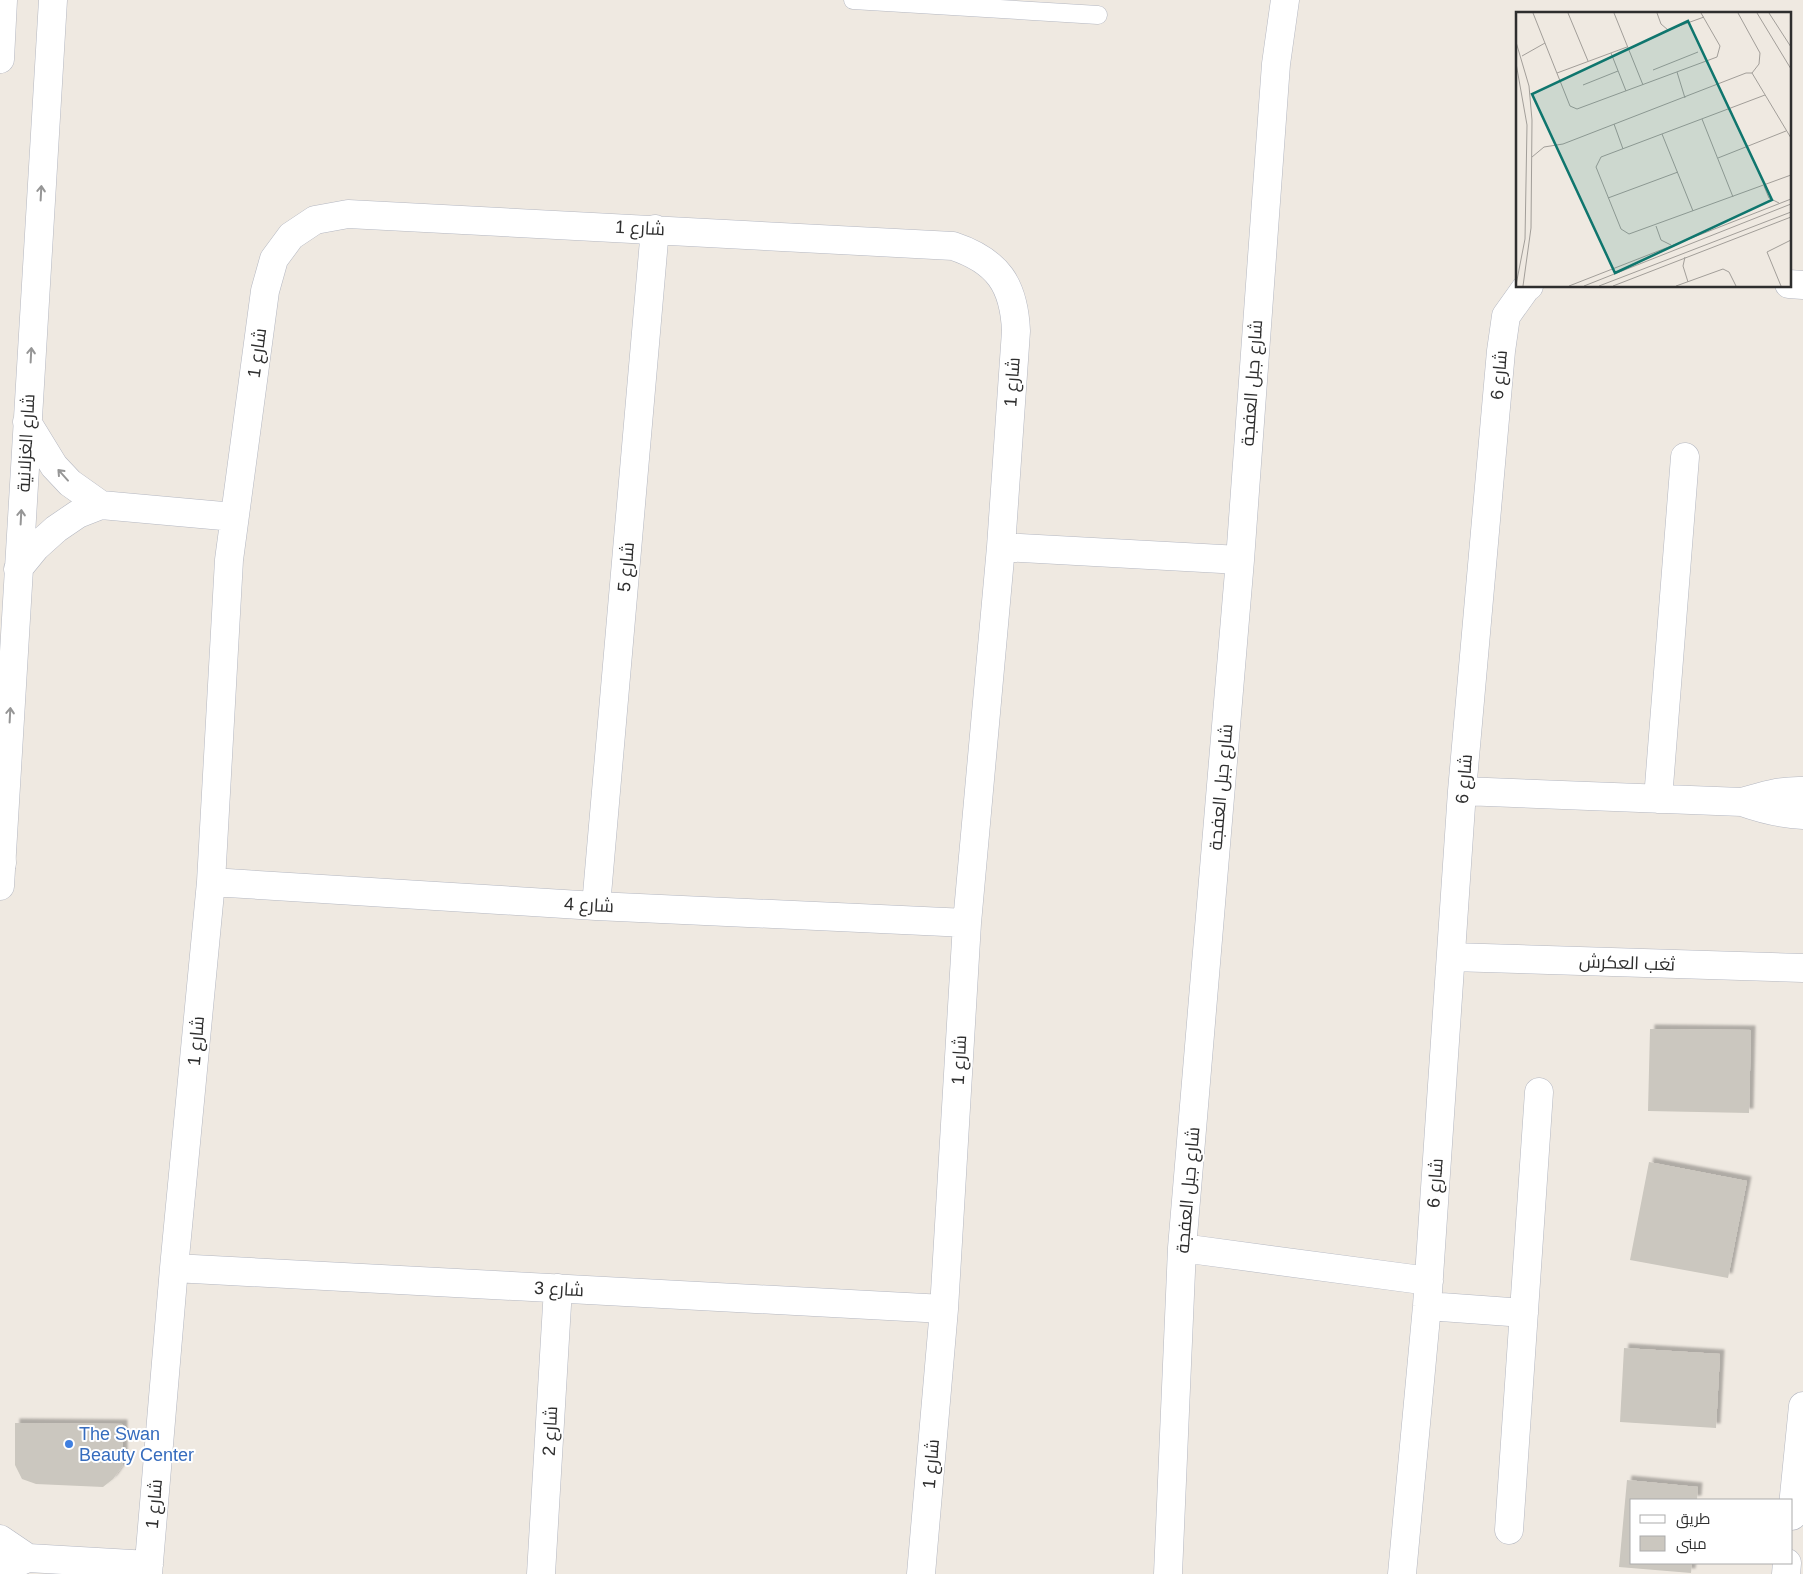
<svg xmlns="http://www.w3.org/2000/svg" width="1803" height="1574" font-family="Arial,Cairo,sans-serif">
  <defs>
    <filter id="shadow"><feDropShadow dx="4.5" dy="-4.5" stdDeviation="1" flood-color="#0004"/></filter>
  </defs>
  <rect width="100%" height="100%" fill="#efe9e1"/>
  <path fill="#cbc7bf" filter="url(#shadow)" d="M 1650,1029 L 1751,1030 L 1749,1113 L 1648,1111 Z
    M 1649,1162 L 1747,1181 L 1728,1278 L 1630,1260 Z
    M 1624,1348 L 1720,1354 L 1716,1428 L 1620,1422 Z
    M 15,1423 L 123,1424 L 123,1465 L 113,1479 L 103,1487 L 36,1484 L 22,1479 L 15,1465 Z
    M 1627,1480 L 1698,1487 L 1697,1500 L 1632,1500 L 1632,1563 L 1692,1563 L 1691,1573 L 1619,1567 Z"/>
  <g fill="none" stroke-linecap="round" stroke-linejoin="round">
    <g stroke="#b4b7c1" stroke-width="19">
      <path id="service" d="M 853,0 L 1098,15"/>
    </g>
    <g stroke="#b4b7c1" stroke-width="29">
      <path id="minor" d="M 1789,284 L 1803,285
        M 27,422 L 54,466 L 70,483 L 101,505
        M 1001,547 L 1240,560
        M 18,569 L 36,547 L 56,529 L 78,514 L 101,505 L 234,517
        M 1462,791 L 1742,802 C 1762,809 1782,814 1803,815
        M 1658,799 L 1685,457
        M 1742,802 C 1762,796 1782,790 1803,791
        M 211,882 L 596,906 L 967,923
        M 0,886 L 53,0
        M 596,906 L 655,229
        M 1451,957 L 1803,968
        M 1182,1248 L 1429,1281
        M 174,1268 L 944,1309
        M 1427,1306 L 1524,1313
        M 1792,1516 L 1803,1406
        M 1509,1530 L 1539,1092
        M 0,1539 L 28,1558
        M 0,1570 L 28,1558 L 149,1565
        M 148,1574 L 174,1268 L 211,882 L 229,560 L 265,291 L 274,259 L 291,236 L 315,220 L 348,214 L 953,246 C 998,261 1014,285 1016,331 L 1001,547 L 967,923 L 944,1309 L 921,1574
        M 541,1574 L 558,1288
        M 1168,1574 L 1182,1248 L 1240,560 L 1276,64 L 1285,0
        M 1402,1574 L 1427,1306 L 1462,791 L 1501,351 L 1506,316 L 1526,288 L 1529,286
        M 1786,1574 L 1787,1563"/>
    </g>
    <g stroke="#b4b7c1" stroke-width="29">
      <path id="secondary" d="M 0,59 L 3,0
        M 0,849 L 2,863"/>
    </g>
    <use href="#service" stroke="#fff" stroke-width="18"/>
    <use href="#minor" stroke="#fff" stroke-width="28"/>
    <use href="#secondary" stroke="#fff" stroke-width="28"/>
  </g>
  <defs><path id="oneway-shaft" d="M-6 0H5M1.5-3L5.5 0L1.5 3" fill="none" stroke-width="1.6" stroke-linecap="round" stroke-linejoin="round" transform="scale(1.25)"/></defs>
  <g stroke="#969696">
    <use href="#oneway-shaft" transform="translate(41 193) rotate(-87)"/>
    <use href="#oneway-shaft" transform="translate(31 355) rotate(-87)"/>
    <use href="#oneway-shaft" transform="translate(63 475) rotate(-132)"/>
    <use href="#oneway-shaft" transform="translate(21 517) rotate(-87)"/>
    <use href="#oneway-shaft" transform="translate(10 715) rotate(-87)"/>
  </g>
  <circle fill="#3f7fe0" stroke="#fff" stroke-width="2" cx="69" cy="1444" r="5"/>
  <g text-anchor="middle" stroke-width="4" stroke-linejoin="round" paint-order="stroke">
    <g font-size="18" fill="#2e2e2e" stroke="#fff">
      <text transform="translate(640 228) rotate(3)" y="6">شارع 1</text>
      <text transform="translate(257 353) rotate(-82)" y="6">شارع 1</text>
      <text transform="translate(1499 375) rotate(-85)" y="6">شارع 6</text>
      <text transform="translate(1012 382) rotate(-86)" y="6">شارع 1</text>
      <text transform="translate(1252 383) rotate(-86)" y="6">شارع جبل العفجة</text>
      <text transform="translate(26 443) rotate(-87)" y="6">شارع الغزلانية</text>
      <text transform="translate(626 567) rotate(-85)" y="6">شارع 5</text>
      <text transform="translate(1464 779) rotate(-85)" y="6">شارع 6</text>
      <text transform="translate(1221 787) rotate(-85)" y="6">شارع جبل العفجة</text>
      <text transform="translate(589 905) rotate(3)" y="6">شارع 4</text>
      <text transform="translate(1627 963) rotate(2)" y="6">ثغب العكرش</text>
      <text transform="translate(196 1041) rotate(-85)" y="6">شارع 1</text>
      <text transform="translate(959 1060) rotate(-87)" y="6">شارع 1</text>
      <text transform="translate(1435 1183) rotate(-86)" y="6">شارع 6</text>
      <text transform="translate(1188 1190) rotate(-85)" y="6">شارع جبل العفجة</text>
      <text transform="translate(559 1289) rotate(3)" y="6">شارع 3</text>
      <text transform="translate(550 1431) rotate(-87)" y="6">شارع 2</text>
      <text transform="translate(931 1464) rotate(-85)" y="6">شارع 1</text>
      <text transform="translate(154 1504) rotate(-85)" y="6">شارع 1</text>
    </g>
    <g font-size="18" fill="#366cbe" stroke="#fff" text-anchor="start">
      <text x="79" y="1440">The Swan<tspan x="79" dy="21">Beauty Center</tspan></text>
    </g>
  </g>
  <g transform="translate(1516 12)">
    <rect width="275" height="275" fill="#efe9e1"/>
    <path fill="none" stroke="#a29e99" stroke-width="1" d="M 17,1 L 54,94 L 61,97 L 201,45 L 204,34 L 185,1M 52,1 L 72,49M 98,1 L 127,73M 141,1 L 145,12 L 152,18 L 188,5M 222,1 L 244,41 L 243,52 L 236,61M 241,1 L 275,57M 253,1 L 275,35M 0,30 L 13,74 L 16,108 L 15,216 L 7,274M 95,41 L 110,79M 6,44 L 29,31M 0,51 L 11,113 L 9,227 L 0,273M 137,58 L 182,40M 161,60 L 169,86M 41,61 L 111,35M 236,61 L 275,126M 67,73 L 102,59M 249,83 L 85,145 L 80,155 L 105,217 L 113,222 L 275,163M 186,107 L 217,185M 98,112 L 107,137M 146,122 L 177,199M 16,145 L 28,135 L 47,132 L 230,61 L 236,61M 202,146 L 270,119M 248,174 L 253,186 L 263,191M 92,186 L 162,160M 140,214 L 145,228 L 155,233M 169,245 L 167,254 L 172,270M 53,274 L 275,187M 68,274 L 275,192M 83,274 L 275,200M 97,274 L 275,205M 160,274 L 207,257 L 213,260 L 220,274M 265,274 L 251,240 L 275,228"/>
    <path fill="#0f766e" fill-opacity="0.15" stroke="#0f766e" stroke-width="2.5" d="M 172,9 L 256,188 L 99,261 L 16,82 Z"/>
    <rect width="275" height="275" fill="none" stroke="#2e2e2e" stroke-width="2.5"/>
  </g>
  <rect x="1630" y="1499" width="162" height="65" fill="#ffffff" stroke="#ababab"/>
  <rect x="1640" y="1515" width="25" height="8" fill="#ffffff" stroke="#ababab"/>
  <text x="1676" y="1524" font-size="15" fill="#2e2e2e">طريق</text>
  <rect x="1640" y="1536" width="25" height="15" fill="#cbc7bf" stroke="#ababab"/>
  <text x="1676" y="1549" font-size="15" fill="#2e2e2e">مبنى</text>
</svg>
